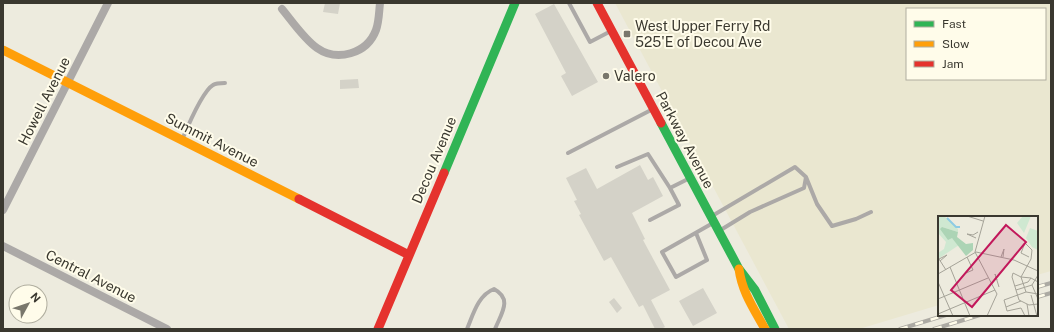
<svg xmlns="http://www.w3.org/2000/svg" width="1054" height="332" font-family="'Public Sans',sans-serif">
  <rect width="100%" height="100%" fill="#edebde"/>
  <path fill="#eae7d0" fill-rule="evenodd" d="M 615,3 L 1051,3 L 1051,271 L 1037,275 L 1037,217 L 939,217 L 939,305 L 859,329 L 789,329 ZM 907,9 L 1045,9 L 1045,79 L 907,79 Z"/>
  <path fill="#d4d2c8" d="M 325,3 L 340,3 L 338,14 L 323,12 Z
    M 554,4 L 598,82 L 572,96 L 561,76 L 566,73 L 535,14 Z
    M 358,79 L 359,88 L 340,89 L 340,80 Z
    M 640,165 L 648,180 L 653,177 L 663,196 L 632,213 L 645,239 L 643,240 L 670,290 L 651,300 L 665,327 L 661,329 L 655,329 L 643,305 L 639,307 L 611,257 L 604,261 L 579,215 L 581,214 L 574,201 L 577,200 L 566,178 L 586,168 L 597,189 Z
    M 703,288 L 717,313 L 693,326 L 679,301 Z
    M 614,298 L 622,308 L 617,313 L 609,302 Z"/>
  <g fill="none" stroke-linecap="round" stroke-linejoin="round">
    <path stroke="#aca9a7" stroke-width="4" d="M 569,3 L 590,42 L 611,31
      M 182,140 C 187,128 203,91 213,85 C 216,83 221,83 225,83
      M 568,153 L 653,109
      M 617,167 L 648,154 L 670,188
      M 806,177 L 817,204 L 832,226 L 856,219 L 871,212
      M 712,216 L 795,167 L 806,177 L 804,188 L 750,212 L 719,231
      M 650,220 L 679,205 L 670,188 L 690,178
      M 696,233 L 707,260 L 676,277 L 662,252 L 713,223
      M 467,329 C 473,315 478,295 494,289 C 513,299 501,314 495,329"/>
    <path stroke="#aca9a7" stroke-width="8" d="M 282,9 C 292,21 304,39 317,48 C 337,62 367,54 376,30 C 379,22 379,12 380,3
      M 3,210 L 108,3
      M 3,246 L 167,329"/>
    <path stroke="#30b455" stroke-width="9" d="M 661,123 L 739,269 L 755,290 L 775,329
      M 444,173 L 515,3"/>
    <path stroke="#ff9f0a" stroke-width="9" d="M 3,50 L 299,199
      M 739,269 C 742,292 754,309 765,329"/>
    <path stroke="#e5322d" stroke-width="9" d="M 597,3 L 661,123
      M 299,199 L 409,255
      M 378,329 L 444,173"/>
    <g stroke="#acaaa3" stroke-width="4">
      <path id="rail" d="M 1037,287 L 1051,283
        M 1037,297 L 1051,293
        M 900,329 L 946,315
        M 934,329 L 980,315"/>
    </g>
    <use href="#rail" stroke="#fffcea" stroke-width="2.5" stroke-dasharray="8" stroke-linecap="butt"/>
  </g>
  <g fill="#79776c" stroke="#fffcea" stroke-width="1.5">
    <rect x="623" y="30" width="8" height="8" rx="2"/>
    <circle cx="606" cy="76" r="4"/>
  </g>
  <g text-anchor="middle" stroke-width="4" stroke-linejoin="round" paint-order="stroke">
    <g font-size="14" fill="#3a382f" stroke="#fffcea" text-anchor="start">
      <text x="635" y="31">West Upper Ferry Rd<tspan x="635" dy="16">525'E of Decou Ave</tspan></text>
      <text x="614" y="81">Valero</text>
    </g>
    <g font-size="14" fill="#3a382f" stroke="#fffcea">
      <text transform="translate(44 101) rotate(-63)" y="5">Howell Avenue</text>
      <text transform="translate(212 140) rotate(27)" y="5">Summit Avenue</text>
      <text transform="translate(685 140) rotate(62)" y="5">Parkway Avenue</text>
      <text transform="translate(434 160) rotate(-67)" y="5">Decou Avenue</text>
      <text transform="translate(91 276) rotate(27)" y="5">Central Avenue</text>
    </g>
  </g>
  <g transform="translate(938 216)">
    <rect width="100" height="100" fill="#edebde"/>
    <path d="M 0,0 L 6,0 L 20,13 L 20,16 L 4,11 L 21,29 L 0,43 L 0,37 L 6,33 L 8,26 L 0,17 ZM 85,0 L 93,0 L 86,17 L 79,7 ZM 92,12 L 100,15 L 100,34 L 94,31 L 88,22 Z" fill="#cfe8d1"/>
    <path d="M 4,11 L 20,16 L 19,21 L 28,28 L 35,27 L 35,34 L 28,40 L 14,22 L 10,24 L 2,13 Z" fill="#acd4b5"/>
    <path fill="none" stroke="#8ecbe3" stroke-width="2" d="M 9,2 L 18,11 L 22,11"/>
    <path fill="none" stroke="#a5a398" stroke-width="1" d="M 29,0 L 45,5M 47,0 L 37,36 L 59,78 L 49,100M 38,22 L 29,18 L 35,19 L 40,16M 63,41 L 66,33 L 65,41M 91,41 L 83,37 L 87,27 L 94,34 L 93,43 L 83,61 L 93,62M 2,45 L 9,39 L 1,43 L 8,54M 12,51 L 32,100M 28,57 L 35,54 L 29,41M 0,58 L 38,36 L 76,44 L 100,55M 59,64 L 57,58 L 61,71M 0,66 L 15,100M 94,69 L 100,83M 77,70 L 90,66 L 93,62 L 100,66M 78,74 L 94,69 L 100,59M 100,78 L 88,76 L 83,61 L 75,57 L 74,61 L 81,84 L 91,89 L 100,88M 93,79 L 99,100M 0,83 L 50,62M 83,85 L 68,91 L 69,95 L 83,92 L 87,100M 89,88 L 91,100M 68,91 L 66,84 L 88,76M 0,98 L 57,74"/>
    <path fill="#c2185b" fill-opacity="0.15" stroke="#c2185b" stroke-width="2" d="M 68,9 L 88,26 L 34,91 L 13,74 Z"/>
    <rect width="100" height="100" fill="none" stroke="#3a382f" stroke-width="2"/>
  </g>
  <rect width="1054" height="332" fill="none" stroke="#3a382f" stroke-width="8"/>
  <rect x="906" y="8" width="140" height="72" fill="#fffcea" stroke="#b0ae9f"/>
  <rect x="914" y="21" width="20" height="6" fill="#30b455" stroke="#b0ae9f"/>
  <text x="942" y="28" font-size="12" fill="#3a382f">Fast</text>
  <rect x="914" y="41" width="20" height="6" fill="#ff9f0a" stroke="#b0ae9f"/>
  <text x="942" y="48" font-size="12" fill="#3a382f">Slow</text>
  <rect x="914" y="61" width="20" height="6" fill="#e5322d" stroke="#b0ae9f"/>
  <text x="942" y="68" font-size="12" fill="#3a382f">Jam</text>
  <g transform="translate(28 304) rotate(50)"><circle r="19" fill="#fffcea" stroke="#b0ae9f"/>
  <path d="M0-3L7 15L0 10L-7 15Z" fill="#79776c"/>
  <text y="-6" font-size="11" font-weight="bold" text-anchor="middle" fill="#3a382f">N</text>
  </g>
</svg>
